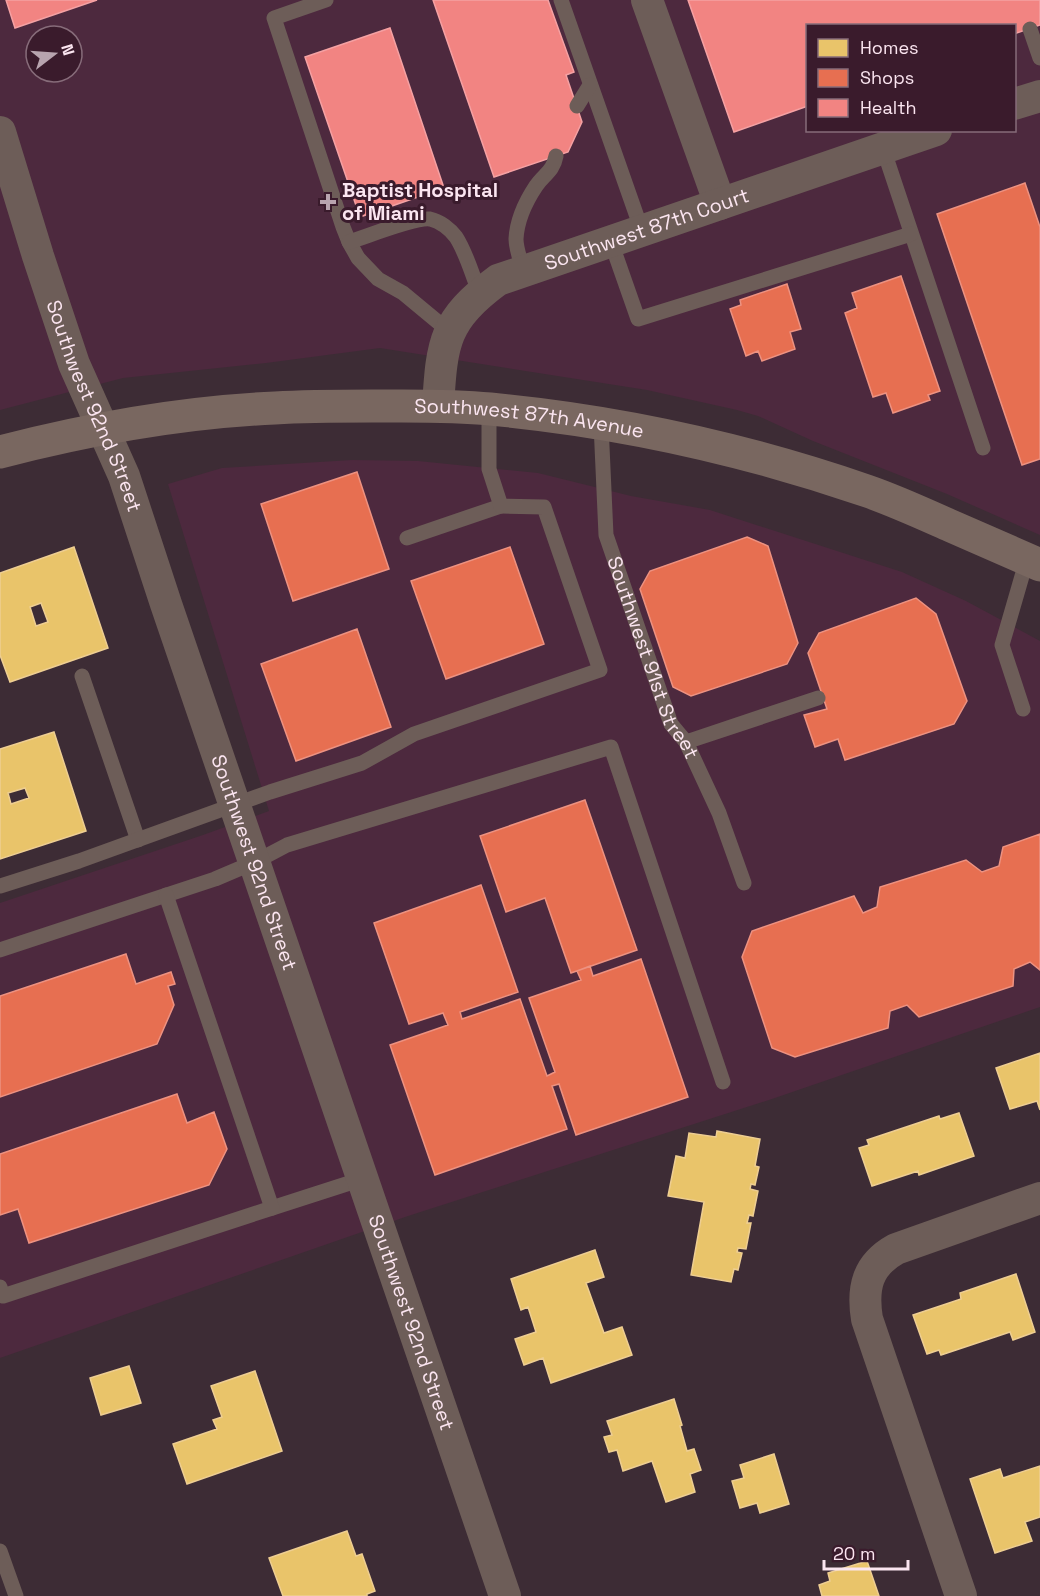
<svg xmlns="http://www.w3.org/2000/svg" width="1040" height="1596" font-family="'Space Grotesk',sans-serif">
  <rect width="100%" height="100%" fill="#3d2c35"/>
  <path fill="#4d293e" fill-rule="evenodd" d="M 0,0 L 1040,0 L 1040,535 L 947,494 L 813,441 L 758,416 L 737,410 L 647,390 L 380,348 L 266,363 L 123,378 L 0,410 ZM 808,26 L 1014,26 L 1014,130 L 808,130 ZM 36,36 L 72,36 L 72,72 L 36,72 Z
    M 352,460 L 418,461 L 538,473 L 631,496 L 710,510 L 902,572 L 966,601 L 1040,641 L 1040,1007 L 769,1100 L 408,1216 L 0,1358 L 0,903 L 203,835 L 269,811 L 168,484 L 222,468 Z"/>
  <path fill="#e9c46a" stroke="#eece92" stroke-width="1.5" fill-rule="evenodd" d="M 74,547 L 108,648 L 10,682 L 0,655 L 0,573 ZM 41,603 L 48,622 L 36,626 L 30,607 Z
    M 54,732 L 86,831 L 0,859 L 0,749 ZM 25,788 L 29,798 L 11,804 L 8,793 Z
    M 1040,1053 L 1040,1110 L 1037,1101 L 1010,1109 L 996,1068 Z
    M 959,1113 L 974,1156 L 919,1175 L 918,1171 L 872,1186 L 859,1148 L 869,1145 L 867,1140 L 939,1116 L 940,1119 Z
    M 717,1131 L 760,1139 L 755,1166 L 759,1167 L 755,1185 L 751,1184 L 750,1189 L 758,1191 L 753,1216 L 749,1215 L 747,1223 L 751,1223 L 746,1249 L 738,1248 L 737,1252 L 742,1253 L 738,1270 L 734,1269 L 731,1282 L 691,1275 L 704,1202 L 668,1196 L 676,1156 L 685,1158 L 689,1133 L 716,1137 Z
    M 595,1250 L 604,1277 L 586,1283 L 604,1333 L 622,1327 L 632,1355 L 551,1383 L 543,1358 L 524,1365 L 515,1339 L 536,1332 L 528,1307 L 521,1310 L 511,1279 Z
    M 1016,1274 L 1035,1332 L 1013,1340 L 1010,1332 L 941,1355 L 939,1350 L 927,1354 L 913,1315 L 961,1299 L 960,1293 Z
    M 129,1366 L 141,1403 L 101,1415 L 90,1378 Z
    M 255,1371 L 282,1451 L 187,1484 L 173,1444 L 217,1429 L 213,1420 L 222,1417 L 211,1386 Z
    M 674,1399 L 682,1425 L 680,1426 L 687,1451 L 694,1449 L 701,1470 L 690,1474 L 695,1492 L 666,1502 L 652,1461 L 623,1471 L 617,1450 L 609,1452 L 604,1437 L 612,1435 L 607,1421 Z
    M 774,1454 L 789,1504 L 760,1513 L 757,1503 L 740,1508 L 732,1481 L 744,1478 L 740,1465 Z
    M 1040,1466 L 1040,1517 L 1025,1522 L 1032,1541 L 995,1553 L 970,1479 L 1000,1469 L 1003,1478 Z
    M 347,1531 L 356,1556 L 362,1554 L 375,1591 L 367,1594 L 367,1596 L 283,1596 L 269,1558 Z
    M 867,1561 L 879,1596 L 822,1596 L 819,1585 L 830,1581 L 828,1573 Z"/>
  <path fill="#e76f51" stroke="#ed9281" stroke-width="1.5" d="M 1025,183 L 1040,227 L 1040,459 L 1022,465 L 937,214 Z
    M 901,276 L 940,391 L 928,395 L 930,400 L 893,413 L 886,393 L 873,397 L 845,313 L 857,308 L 852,293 Z
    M 787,284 L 801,329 L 790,332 L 795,349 L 762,361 L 758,351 L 746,356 L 730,309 L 741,305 L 740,300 Z
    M 357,472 L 389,569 L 293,601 L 261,504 Z
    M 747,537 L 768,546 L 798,643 L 787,664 L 691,696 L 673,687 L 640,589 L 650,571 Z
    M 510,547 L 544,644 L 446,679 L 411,581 Z
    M 916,598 L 936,614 L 967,701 L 954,724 L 845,760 L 838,739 L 815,747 L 804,715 L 827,709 L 808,653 L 819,633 Z
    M 357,629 L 391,727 L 296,761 L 261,664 Z
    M 585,800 L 637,950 L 571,973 L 545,898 L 506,912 L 480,836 Z
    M 1040,834 L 1040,970 L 1030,962 L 1014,969 L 1013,986 L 919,1017 L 907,1005 L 890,1011 L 888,1028 L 795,1057 L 772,1048 L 742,957 L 752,931 L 854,896 L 863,913 L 877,907 L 880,887 L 966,860 L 982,872 L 999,866 L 1003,847 Z
    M 481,885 L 518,992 L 460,1012 L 462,1019 L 520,999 L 547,1076 L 555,1072 L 529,998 L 581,980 L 577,971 L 590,966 L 593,976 L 641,959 L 688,1097 L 576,1135 L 559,1084 L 552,1086 L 567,1129 L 435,1175 L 390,1045 L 448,1025 L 443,1013 L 409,1024 L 374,923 Z
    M 126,954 L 136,984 L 171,972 L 175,984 L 168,986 L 174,1005 L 157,1044 L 0,1097 L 0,996 Z
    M 177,1094 L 187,1123 L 214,1112 L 227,1149 L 209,1185 L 29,1243 L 18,1209 L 0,1215 L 0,1154 Z"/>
  <path fill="#f28482" stroke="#f5a1a3" stroke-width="1.5" d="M 6,0 L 97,0 L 15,28 Z
    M 433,0 L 548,0 L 574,72 L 566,75 L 582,122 L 568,152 L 494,177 Z
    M 688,0 L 1040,0 L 1040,25 L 1014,34 L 1014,26 L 808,26 L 808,106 L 734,132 Z
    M 390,28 L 444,188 L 360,217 L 305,57 Z"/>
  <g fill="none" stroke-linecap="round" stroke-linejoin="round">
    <g stroke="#6d5d58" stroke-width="15">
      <path d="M 326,0 L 274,18 L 343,227 L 349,242 L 358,258 L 378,279 L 403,293 L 450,332"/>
      <path d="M 561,0 L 642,231"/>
      <path d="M 1030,29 L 1040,58"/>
      <path d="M 577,106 L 590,85"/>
      <path d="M 883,148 L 983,448"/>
      <path d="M 349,242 C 366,237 415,217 430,219 C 440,221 450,229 456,237 C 467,254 472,275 480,294"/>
      <path d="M 611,242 L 638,319 L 911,234"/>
      <path d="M 523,271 C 521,261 516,249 516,239 C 517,220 526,201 536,186 C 544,174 553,172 556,156"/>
      <path id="s1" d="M 601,424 L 606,535 L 671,724 L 686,742 L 719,813 L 744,883"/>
      <path d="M 407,538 L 501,506"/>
      <path d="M 82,676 L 138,840"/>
      <path d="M 1023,709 L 1002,645 L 1027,559"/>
      <path d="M 686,742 L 818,698"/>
      <path d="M 0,886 L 79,861 L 270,792 L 362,763 L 414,734 L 600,670 L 544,507 L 501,506 L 489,469 L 489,409"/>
      <path d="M 0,950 L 215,879 L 255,862 L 287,845 L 611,747 L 723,1082"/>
      <path d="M 272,1208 L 362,1179"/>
      <path d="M 0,1287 L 3,1296 L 272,1208 L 166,895"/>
      <path d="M 0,1551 L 16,1596"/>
    </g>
    <g stroke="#6d5d58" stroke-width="32">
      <path d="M 647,0 L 720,204"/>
      <path d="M 1014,104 L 1040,96"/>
      <path id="s2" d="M 0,132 L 38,256 L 74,364 L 124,476 L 166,604 L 505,1596"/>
      <path id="s3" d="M 438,406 C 442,341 444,320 498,280 L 936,130"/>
      <path d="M 961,1596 L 867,1319 C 862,1288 867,1265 896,1249 L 1040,1198"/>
    </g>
    <path stroke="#796760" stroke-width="33" id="s4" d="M 0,452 C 89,429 184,412 275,408 C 307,406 340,406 372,406 C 411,406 451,405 490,409 C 618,421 745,449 867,491 C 896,501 924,514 951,526 C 981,539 1011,552 1040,565"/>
  </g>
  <path fill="#b8a4af" stroke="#3a1b2c" stroke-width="2" d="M325 193h6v6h6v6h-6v6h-6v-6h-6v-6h6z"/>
  <g text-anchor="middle" stroke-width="6" stroke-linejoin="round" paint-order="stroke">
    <g font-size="20" font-weight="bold" fill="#fbe5f0" stroke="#3a1b2c" text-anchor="start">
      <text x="342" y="197">Baptist Hospital<tspan x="342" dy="23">of Miami</tspan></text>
    </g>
    <g font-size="20" fill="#fbe5f0" stroke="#3a1b2c">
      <text dy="7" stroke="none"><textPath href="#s3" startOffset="304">Southwest 87th Court</textPath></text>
      <text dy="7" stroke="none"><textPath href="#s2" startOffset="290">Southwest 92nd Street</textPath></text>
      <text dy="7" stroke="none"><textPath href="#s4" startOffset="534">Southwest 87th Avenue</textPath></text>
      <text dy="7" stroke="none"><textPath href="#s1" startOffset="243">Southwest 91st Street</textPath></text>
      <text dy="7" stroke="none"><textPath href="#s2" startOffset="774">Southwest 92nd Street</textPath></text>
      <text dy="7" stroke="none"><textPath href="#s2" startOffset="1260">Southwest 92nd Street</textPath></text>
    </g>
  </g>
  <rect x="806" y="24" width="210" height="108" fill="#3a1b2c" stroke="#876c7a" stroke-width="1.5"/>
  <rect x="818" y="39" width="30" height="18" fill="#e9c46a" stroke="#876c7a" stroke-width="1.5"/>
  <text x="860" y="54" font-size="18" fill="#fbe5f0">Homes</text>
  <rect x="818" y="69" width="30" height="18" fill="#e76f51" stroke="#876c7a" stroke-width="1.5"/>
  <text x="860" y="84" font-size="18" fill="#fbe5f0">Shops</text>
  <rect x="818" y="99" width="30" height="18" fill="#f28482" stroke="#876c7a" stroke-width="1.5"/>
  <text x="860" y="114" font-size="18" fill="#fbe5f0">Health</text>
  <g transform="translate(54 54) rotate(73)"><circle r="28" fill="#3a1b2c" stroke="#876c7a" stroke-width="1.5"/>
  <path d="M0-4.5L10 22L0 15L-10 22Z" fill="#b8a4af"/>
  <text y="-9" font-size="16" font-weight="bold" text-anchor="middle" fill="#fbe5f0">N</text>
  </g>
  <path d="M824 1560v9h84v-9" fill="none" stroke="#fbe5f0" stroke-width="3"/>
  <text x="833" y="1560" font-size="18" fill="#fbe5f0" stroke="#3a1b2c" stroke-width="4.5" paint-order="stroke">20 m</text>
</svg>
